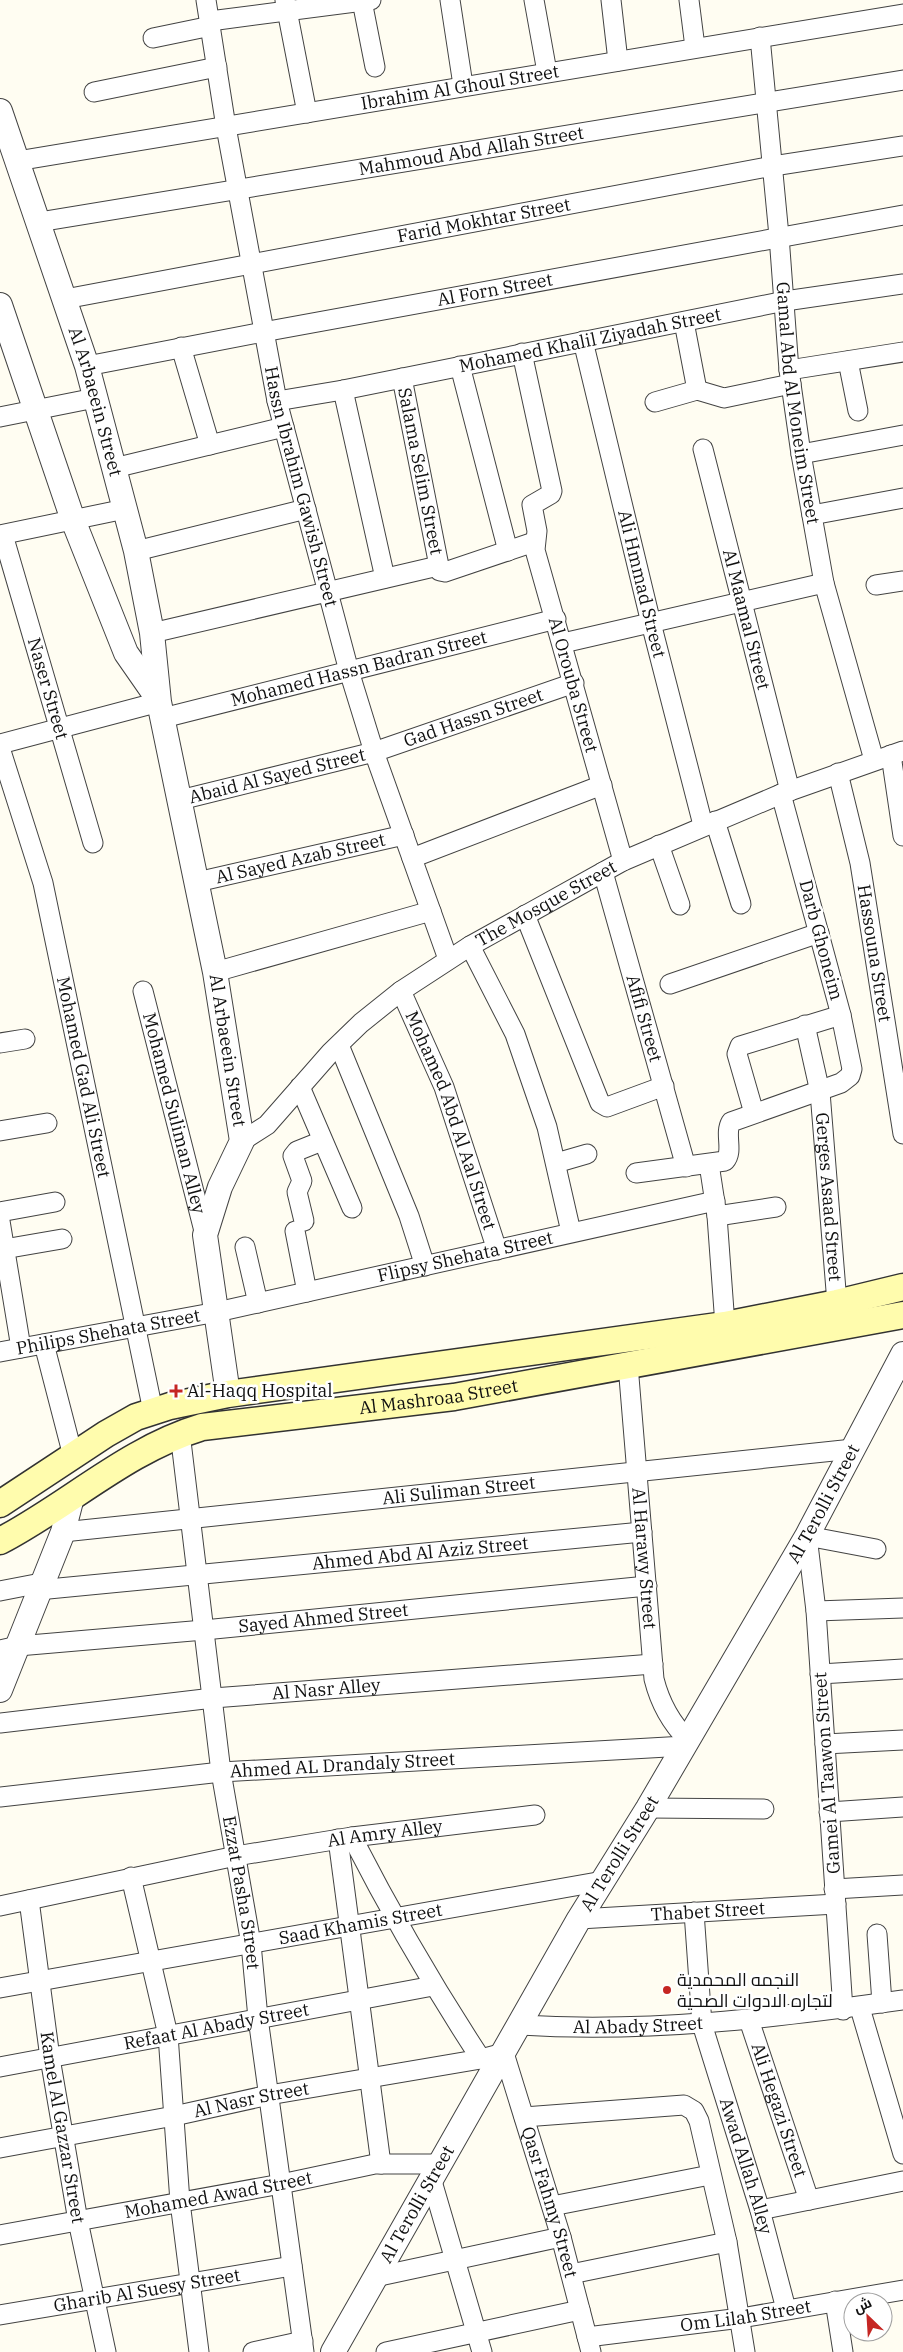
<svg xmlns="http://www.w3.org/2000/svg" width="903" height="2352" font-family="'IBM Plex Serif',Cairo,serif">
  <rect width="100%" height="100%" fill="#fffdf2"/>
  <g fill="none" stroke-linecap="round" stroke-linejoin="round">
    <g stroke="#434343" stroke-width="21">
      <g id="minor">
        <path id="s1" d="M 206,0 L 226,127 L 277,401 L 349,671 L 374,752 L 448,959"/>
        <path d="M 285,0 L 307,113"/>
        <path d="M 450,0 L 463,85"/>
        <path d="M 534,0 L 547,72"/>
        <path d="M 611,0 L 618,61"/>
        <path d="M 689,0 L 695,47"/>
        <path d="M 362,1 L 375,67"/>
        <path d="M 210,21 L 371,0"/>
        <path id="s2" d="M 760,37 L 779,236 L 789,370 L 801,454 L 824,583 L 874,760"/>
        <path d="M 153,38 L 211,26"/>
        <path d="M 94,92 L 217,67"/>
        <path id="s3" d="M 17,161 L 903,14"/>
        <path id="s4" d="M 39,222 L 903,80"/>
        <path id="s5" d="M 65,299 L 773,166 L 903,146"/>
        <path d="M 684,322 L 697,390"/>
        <path id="s6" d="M 583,341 L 651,623 L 703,825"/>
        <path d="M 181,347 L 210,445"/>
        <path id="s7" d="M 522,353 L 552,491 L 551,494 L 532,505 L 537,531 L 535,550 L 623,861"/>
        <path d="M 848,361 L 858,411"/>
        <path id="s8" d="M 87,366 L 263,332 L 903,215"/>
        <path d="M 460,366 L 508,551"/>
        <path d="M 789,370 L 903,352"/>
        <path id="s9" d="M 402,378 L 440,571 L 445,572 L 534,542"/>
        <path d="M 343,390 L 385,578"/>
        <path id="s10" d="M 277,401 L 343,390 L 785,301 L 903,284"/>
        <path d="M 655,402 L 697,390 L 724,398 L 791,384"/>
        <path d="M 0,417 L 95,398"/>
        <path id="s11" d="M 703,449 L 790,791"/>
        <path d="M 801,454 L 903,435"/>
        <path d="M 114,468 L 284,427"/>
        <path d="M 812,515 L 903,498"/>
        <path d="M 0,535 L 125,509"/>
        <path id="s12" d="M 3,535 L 93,843"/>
        <path d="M 136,551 L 306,509"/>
        <path d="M 876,585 L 903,581"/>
        <path d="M 152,633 L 438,566"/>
        <path d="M 563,643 L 824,583"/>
        <path id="s13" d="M 163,718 L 556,619"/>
        <path d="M 0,744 L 159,702"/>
        <path id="s14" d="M 0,748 L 43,883 L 153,1411"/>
        <path d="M 891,755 L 903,836"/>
        <path id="s15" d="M 838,773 L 860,863 L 903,1134"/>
        <path id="s16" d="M 180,800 L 374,752 L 574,683"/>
        <path d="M 715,821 L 741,904"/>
        <path d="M 659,845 L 680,905"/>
        <path d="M 412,858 L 602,785"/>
        <path id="s17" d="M 603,872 L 686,1167"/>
        <path id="s18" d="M 197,882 L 404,835"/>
        <path d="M 525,915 L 600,1103 L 607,1107 L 664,1086"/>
        <path d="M 470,946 L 515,1034 L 547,1127 L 571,1232"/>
        <path d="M 215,972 L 431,911"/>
        <path d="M 670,984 L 819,933"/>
        <path id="s19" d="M 143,991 L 205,1235"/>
        <path id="s20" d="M 401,991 L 444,1087 L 497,1250"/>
        <path id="s21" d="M 805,1025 L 820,1092 L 837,1303"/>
        <path d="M 0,1043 L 25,1039"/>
        <path d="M 339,1045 L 409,1216 L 425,1266"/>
        <path d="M 300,1087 L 352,1208"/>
        <path d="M 754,1113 L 737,1054 L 740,1046 L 841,1015"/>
        <path d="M 0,1131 L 47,1123"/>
        <path id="s22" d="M 242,1141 L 267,1125 L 331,1052 L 361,1023 L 401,991 L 470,946 L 623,861 L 781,794 L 903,751"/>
        <path d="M 556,1163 L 587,1154"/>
        <path d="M 709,1164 L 717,1216 L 725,1325"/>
        <path d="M 636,1173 L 725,1161 C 734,1151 724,1134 731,1122 L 841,1083 L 850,1076 L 852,1069 L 841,1015 L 781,794"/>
        <path d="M 0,1212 L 55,1202"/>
        <path d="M 717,1216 L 776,1207"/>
        <path d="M 0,1221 L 21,1348"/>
        <path d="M 304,1221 L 297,1192 L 302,1181 L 293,1156 L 297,1151 L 322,1141"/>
        <path d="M 295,1231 L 307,1292"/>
        <path d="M 245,1247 L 258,1303"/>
        <path d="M 4,1249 L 62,1239"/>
        <path d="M 44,1344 L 73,1456"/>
        <path id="s23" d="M 0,1352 L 217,1312 L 715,1201"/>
        <path id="s24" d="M 628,1365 L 654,1679 C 660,1703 670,1722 688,1740"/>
        <path id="s25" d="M 180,1433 L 221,1772 L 251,1944 L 258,2018 L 304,2352"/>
        <path id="s26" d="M 63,1532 L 853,1449"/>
        <path id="s27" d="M 38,1590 L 642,1532"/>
        <path d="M 0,1591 L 41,1583"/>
        <path d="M 816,1611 L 903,1608"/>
        <path id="s28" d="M 0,1650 L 18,1646 L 204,1630 L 647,1586"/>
        <path d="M 820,1674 L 903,1669"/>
        <path id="s29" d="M 0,1723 L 213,1698 L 653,1664"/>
        <path d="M 825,1744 L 903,1740"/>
        <path id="s30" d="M 0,1797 L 221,1772 L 685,1746"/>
        <path d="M 648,1808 L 764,1809"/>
        <path d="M 829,1812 L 903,1807"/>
        <path d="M 352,1837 C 392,1915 433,1986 481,2059"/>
        <path d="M 338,1839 L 381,2164"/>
        <path d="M 131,1877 L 168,2035 L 180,2202 L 199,2352"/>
        <path d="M 834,1889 L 903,1885"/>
        <path id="s31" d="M 29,1900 L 50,2058 L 78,2221 L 106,2352"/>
        <path id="s32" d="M 0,1906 L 236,1856 L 352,1837 L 535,1815"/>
        <path id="s33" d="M 694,1912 L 702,2024 L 760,2210 L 786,2309"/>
        <path id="s34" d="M 579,1919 L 836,1904"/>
        <path d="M 877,1934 L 882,2003"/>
        <path id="s35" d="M 0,1988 L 603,1881"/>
        <path d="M 860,2008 L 903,2154"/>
        <path d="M 843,2010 L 816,1611 L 807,1536 L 876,1549"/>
        <path id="s36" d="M 749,2020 L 809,2200"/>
        <path id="s37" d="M 520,2025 C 649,2033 775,2018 903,2000"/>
        <path id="s38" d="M 0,2067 L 433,1986"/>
        <path d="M 524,2117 L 684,2105 L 694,2111 L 699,2121 L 727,2242 L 745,2352"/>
        <path id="s39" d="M 0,2148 L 174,2116 L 269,2095 L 481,2059 L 504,2053 L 561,2237 L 591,2352"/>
        <path d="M 431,2178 L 482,2352"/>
        <path d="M 552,2206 L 710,2175"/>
        <path d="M 760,2210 L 903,2181"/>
        <path id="s40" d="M 0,2235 L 281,2184 L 375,2164 L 440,2164"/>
        <path d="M 571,2274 L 727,2242"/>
        <path d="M 375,2277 L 561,2237"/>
        <path d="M 835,2301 L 843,2352"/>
        <path id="s41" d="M 0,2315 L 292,2266"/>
        <path id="s42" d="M 587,2337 L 741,2318 L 903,2290"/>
        <path d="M 253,2352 L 303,2341"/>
        <path d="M 386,2352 L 580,2310"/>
      </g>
    </g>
    <g stroke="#434343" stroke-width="26">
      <g id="tertiary">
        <path id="s43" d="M 0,111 L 87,366 L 136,551 L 152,633 L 159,702 L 215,972 L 242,1141 L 220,1187 L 205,1235 L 228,1394"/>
        <path d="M 0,305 L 73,520 L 126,653 L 158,699"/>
        <path d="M 0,1690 L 63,1532 L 72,1497"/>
        <path id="s44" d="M 333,2352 L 579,1919 L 648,1808 L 807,1536 L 903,1354"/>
      </g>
    </g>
    <g stroke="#323232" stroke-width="29">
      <g id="secondary">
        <path d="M 0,1504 L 106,1434 L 136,1417 L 170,1406 L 228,1394 L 725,1325 L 837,1303 L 903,1287"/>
        <path id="s45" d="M 0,1541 C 69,1505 126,1450 202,1427 L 454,1397 L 903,1315"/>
      </g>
    </g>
    <use href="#minor" stroke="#fff" stroke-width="19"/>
    <use href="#tertiary" stroke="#fff" stroke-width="24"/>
    <use href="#secondary" stroke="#fffcad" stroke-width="26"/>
  </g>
  <g fill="#c52623" stroke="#fff" stroke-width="2">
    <path d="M173.5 1383.5h5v5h5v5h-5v5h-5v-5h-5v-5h5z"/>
    <circle cx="667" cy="1990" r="5"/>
  </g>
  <g text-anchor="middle" stroke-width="5" stroke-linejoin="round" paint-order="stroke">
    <g font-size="18" fill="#101010" stroke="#fff">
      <text dy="6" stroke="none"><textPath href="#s3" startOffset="449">Ibrahim Al Ghoul Street</textPath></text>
      <text dy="6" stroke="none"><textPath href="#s4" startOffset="438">Mahmoud Abd Allah Street</textPath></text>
      <text dy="6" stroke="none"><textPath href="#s5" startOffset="426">Farid Mokhtar Street</textPath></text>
      <text dy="6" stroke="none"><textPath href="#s8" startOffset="415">Al Forn Street</textPath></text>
      <text dy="6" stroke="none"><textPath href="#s10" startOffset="319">Mohamed Khalil Ziyadah Street</textPath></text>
      <text dy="6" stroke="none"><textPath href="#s2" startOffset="368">Gamal Abd Al Moneim Street</textPath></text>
      <text dy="6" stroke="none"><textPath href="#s43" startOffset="306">Al Arbaeein Street</textPath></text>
      <text dy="6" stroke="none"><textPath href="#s9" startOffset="95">Salama Selim Street</textPath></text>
      <text dy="6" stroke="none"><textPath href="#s1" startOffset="496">Hassn Ibrahim Gawish Street</textPath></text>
      <text dy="6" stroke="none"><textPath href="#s6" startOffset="250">Ali Hmmad Street</textPath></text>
      <text dy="6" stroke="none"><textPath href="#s11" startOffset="176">Al Maamal Street</textPath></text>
      <text dy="6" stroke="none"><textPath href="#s13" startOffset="202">Mohamed Hassn Badran Street</textPath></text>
      <text dy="6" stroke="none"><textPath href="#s7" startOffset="352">Al Orouba Street</textPath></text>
      <text dy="6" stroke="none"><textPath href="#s12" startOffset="160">Naser Street</textPath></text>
      <text dy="6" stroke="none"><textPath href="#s16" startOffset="305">Gad Hassn Street</textPath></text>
      <text dy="6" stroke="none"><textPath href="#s16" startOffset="100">Abaid Al Sayed Street</textPath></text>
      <text dy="6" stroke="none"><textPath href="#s18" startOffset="106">Al Sayed Azab Street</textPath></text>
      <text dy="6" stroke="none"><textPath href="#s22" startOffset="389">The Mosque Street</textPath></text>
      <text transform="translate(821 940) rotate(75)" y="6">Darb Ghoneim</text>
      <text dy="6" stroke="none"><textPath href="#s15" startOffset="184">Hassouna Street</textPath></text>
      <text dy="6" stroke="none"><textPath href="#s17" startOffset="152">Afifi Street</textPath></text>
      <text dy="6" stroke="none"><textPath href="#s43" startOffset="969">Al Arbaeein Street</textPath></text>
      <text dy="6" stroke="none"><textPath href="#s14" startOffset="340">Mohamed Gad Ali Street</textPath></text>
      <text dy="6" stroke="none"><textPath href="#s19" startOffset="126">Mohamed Suliman Alley</textPath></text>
      <text dy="6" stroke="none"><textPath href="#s20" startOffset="139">Mohamed Abd Al Aal Street</textPath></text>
      <text dy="6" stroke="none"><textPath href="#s21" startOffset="174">Gerges Asaad Street</textPath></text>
      <text dy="6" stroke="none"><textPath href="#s23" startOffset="475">Flipsy Shehata Street</textPath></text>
      <text dy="6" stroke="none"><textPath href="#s23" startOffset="110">Philips Shehata Street</textPath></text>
      <text dy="6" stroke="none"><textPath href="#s45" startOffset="471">Al Mashroaa Street</textPath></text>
      <text dy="6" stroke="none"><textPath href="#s26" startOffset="398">Ali Suliman Street</textPath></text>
      <text dy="6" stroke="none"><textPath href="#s44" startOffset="980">Al Terolli Street</textPath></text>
      <text dy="6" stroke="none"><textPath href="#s27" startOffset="384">Ahmed Abd Al Aziz Street</textPath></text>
      <text dy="6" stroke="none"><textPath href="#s24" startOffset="194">Al Harawy Street</textPath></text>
      <text dy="6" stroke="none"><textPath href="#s28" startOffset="325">Sayed Ahmed Street</textPath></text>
      <text dy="6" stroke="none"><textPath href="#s29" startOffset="328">Al Nasr Alley</textPath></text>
      <text dy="6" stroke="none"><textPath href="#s30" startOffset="344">Ahmed AL Drandaly Street</textPath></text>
      <text transform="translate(827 1773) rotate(-94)" y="6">Gamei Al Taawon Street</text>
      <text dy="6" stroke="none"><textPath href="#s32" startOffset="392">Al Amry Alley</textPath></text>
      <text dy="6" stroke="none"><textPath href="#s44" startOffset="575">Al Terolli Street</textPath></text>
      <text dy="6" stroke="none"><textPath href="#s25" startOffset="464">Ezzat Pasha Street</textPath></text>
      <text dy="6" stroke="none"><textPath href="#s34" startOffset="129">Thabet Street</textPath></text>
      <text dy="6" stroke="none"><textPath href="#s35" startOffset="366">Saad Khamis Street</textPath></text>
      <text dy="6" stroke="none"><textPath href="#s38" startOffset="220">Refaat Al Abady Street</textPath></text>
      <text dy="6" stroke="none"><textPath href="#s37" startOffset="118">Al Abady Street</textPath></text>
      <text dy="6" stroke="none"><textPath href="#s39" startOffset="256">Al Nasr Street</textPath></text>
      <text dy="6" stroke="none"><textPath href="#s36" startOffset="95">Ali Hegazi Street</textPath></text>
      <text dy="6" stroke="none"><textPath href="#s31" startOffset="230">Kamel Al Gazzar Street</textPath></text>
      <text dy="6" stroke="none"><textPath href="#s33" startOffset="261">Awad Allah Alley</textPath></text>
      <text dy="6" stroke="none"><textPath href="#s40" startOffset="222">Mohamed Awad Street</textPath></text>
      <text dy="6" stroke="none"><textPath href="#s39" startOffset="669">Qasr Fahmy Street</textPath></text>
      <text dy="6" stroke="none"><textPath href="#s44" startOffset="170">Al Terolli Street</textPath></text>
      <text dy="6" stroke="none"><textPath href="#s41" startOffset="149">Gharib Al Suesy Street</textPath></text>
      <text dy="6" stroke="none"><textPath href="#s42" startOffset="160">Om Lilah Street</textPath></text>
    </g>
    <g font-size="18" fill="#101010" stroke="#fff" text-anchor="start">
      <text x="187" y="1397">Al-Haqq Hospital</text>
      <text x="677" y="1986">النجمه المحمدية<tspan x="677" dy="21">لتجاره الادوات الصحية</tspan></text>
    </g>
  </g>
  <g transform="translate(868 2317) rotate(335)"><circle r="24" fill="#ffffff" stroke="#9f9f9f"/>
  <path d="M0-4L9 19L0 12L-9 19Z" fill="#c52623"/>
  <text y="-8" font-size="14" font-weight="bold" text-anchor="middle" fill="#101010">ش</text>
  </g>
</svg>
